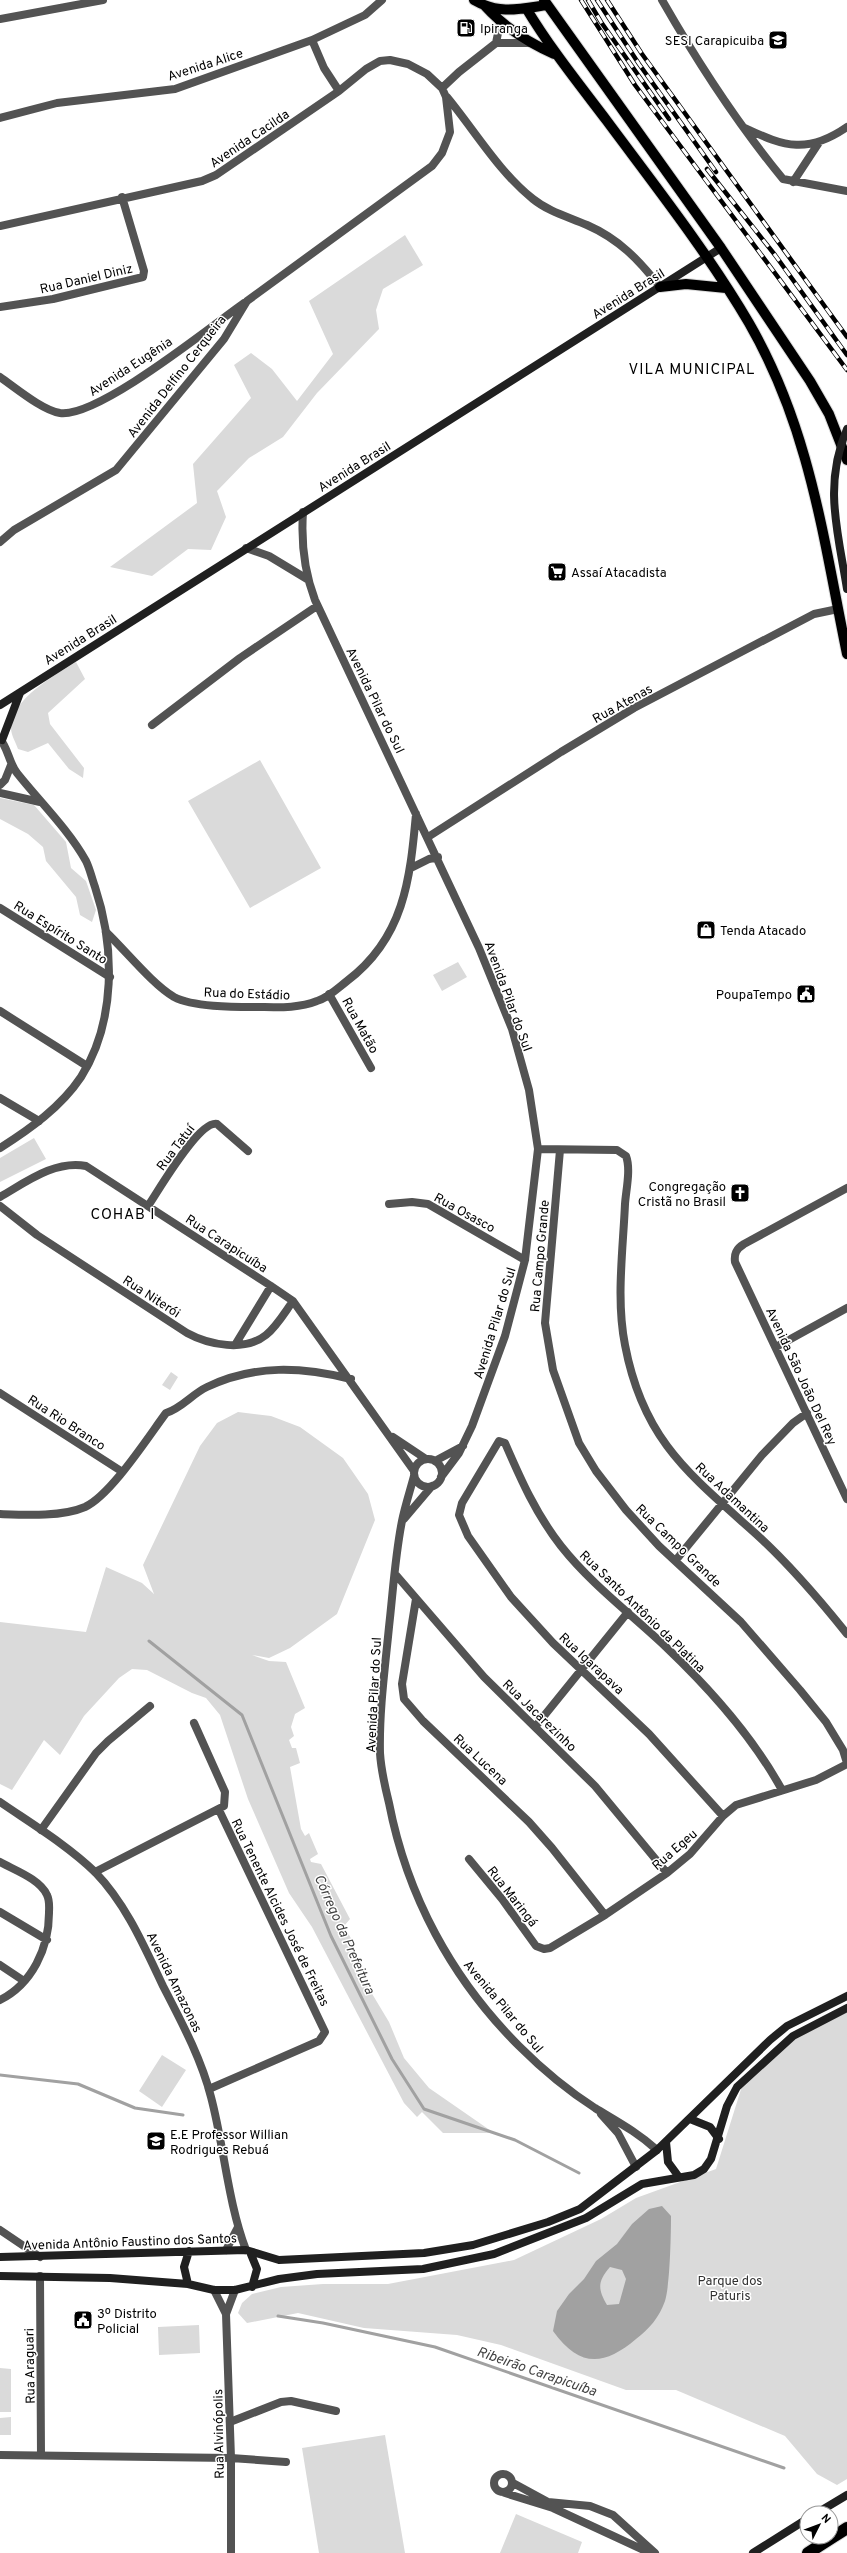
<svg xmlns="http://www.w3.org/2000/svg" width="847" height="2553" font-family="Overpass,sans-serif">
  <rect width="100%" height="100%" fill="#fff"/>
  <path fill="#dadada" d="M 405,235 L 423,265 L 383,289 L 376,310 L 379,329 L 317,393 L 283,437 L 249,458 L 217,491 L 226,517 L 211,550 L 188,549 L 152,576 L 110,567 L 197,503 L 193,464 L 251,398 L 234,365 L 251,353 L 272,369 L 297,401 L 333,354 L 309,301 Z
    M 76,662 L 85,679 L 48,713 L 50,724 L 84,768 L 83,778 L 69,769 L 48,743 L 28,752 L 18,749 C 16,743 11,735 11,728 C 11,699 55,675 76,662 Z
    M 260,760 L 321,868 L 250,908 L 188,801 Z
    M 0,798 L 34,805 L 66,842 L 71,868 L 86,881 L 96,910 L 92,922 L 80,915 L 76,897 L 46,861 L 43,847 L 28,834 L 0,819 Z
    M 458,962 L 467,977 L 442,991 L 433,975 Z
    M 34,1138 L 46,1159 L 0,1182 L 0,1158 Z
    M 171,1372 L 178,1377 L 170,1390 L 162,1385 Z
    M 238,1412 L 271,1416 L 300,1427 L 343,1458 L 368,1494 L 375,1520 L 337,1614 L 290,1648 L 269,1658 L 252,1655 L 269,1661 L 286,1662 L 305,1708 L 295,1714 L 291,1727 L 294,1736 L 289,1740 L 292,1748 L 296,1748 L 300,1763 L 290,1767 L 301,1829 L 305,1836 L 309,1833 L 318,1854 L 310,1859 L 311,1862 L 321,1864 L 350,1919 L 344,1926 L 353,1942 L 353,1962 L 389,2022 L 404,2058 L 429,2088 L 494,2133 L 443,2133 L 422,2112 L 417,2117 L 404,2103 L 312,1927 L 289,1893 L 248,1799 L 220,1715 L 206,1698 L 192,1693 L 147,1670 L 132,1669 L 119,1678 L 84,1716 L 60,1755 L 44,1740 L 12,1790 L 0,1784 L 0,1622 L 86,1632 L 106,1567 L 142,1583 L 154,1594 L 143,1565 L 200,1446 L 217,1423 Z
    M 847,2012 L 847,2479 L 837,2485 L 817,2474 L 785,2436 L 676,2390 L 626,2390 L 501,2345 L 457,2335 L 364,2328 L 298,2313 L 247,2323 L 238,2313 L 242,2303 L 252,2294 L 281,2287 L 323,2284 L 388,2284 L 514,2260 L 601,2219 L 636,2198 L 716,2169 L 743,2083 L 796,2037 Z
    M 162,2055 L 186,2070 L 162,2107 L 139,2091 Z
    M 199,2325 L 200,2353 L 159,2355 L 158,2327 Z
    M 0,2368 L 11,2369 L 11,2412 L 0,2412 Z
    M 11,2417 L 11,2435 L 0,2435 L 0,2418 Z
    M 385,2435 L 405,2553 L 319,2553 L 302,2448 Z
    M 516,2514 L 582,2542 L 578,2553 L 500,2553 Z"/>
  <path fill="#a1a1a1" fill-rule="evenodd" d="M 662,2206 L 671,2216 C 671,2235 670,2285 665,2301 C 659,2318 649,2329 636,2339 C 603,2367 579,2367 553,2331 L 557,2311 L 569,2294 L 584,2279 L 596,2261 L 617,2244 L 632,2224 L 649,2209 ZM 610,2267 L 622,2270 L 626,2279 L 619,2304 L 607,2305 C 598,2289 597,2282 610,2267 Z"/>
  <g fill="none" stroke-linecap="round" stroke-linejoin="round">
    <path stroke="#a1a1a1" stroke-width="3" d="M 149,1641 L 242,1715 L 331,1936 L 392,2059 L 424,2109 L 515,2140 L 579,2173
      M 0,2075 L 78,2084 L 135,2108 L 183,2115
      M 278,2316 L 323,2323 L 435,2347 L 784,2468"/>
    <g stroke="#dbdbdb" stroke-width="12">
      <path id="primary" d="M 474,0 C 499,15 520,9 547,5
        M 544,0 L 721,248 L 810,381 L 829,414 L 847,460
        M 485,6 C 505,28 527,42 554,54
        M 526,8 C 550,48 579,84 607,121 C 656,187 708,253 749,323 C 810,429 823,537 847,654
        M 660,287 L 686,284 L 726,288"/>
    </g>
    <g stroke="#dbdbdb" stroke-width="14">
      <path id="motorway" d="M 808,2553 L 847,2528"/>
    </g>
    <path stroke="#535353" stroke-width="8" d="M 662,0 C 698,63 737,123 783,179 L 847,191
      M 0,19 L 103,0
      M 312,40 L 324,68 L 339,91
      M 496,43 L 500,23
      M 442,88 L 459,72 L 496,43 L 530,43
      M 447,97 C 475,131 499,172 533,199 C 549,212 569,217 587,225 C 619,239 639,260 660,287
      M 0,118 L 57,103 L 175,89 L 312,40 L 365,15 L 382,0
      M 745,128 C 785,147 808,154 847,127
      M 793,182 L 818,144
      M 0,226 L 202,181 L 216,175 L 339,91 L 366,69 L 380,61 L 390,60 L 408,64 L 427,74 L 442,88 L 446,97 L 450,132 L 442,153 L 432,166 L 247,301 L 224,339 L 116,470 L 14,530 L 0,542
      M 0,307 L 53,299 L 143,277 L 144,271 L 122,197
      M 0,377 C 16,388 42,410 60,413 C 98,418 210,327 244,303
      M 303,512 C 301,542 304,571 315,600 L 479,948 L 512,1029 L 529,1090 L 538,1149 L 525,1260 L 505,1336 L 472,1426 L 459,1453 L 441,1477
      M 246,548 L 269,556 L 307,579
      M 152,725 L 240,658 L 317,606
      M 428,837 L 561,752 L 634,708 L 814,614 L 838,609
      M 411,868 L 429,859 L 438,857
      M 0,908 L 110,977
      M 106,932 C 125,950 153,985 174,997 C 193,1007 233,1007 254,1007 C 275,1007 297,1009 317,1001 C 328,998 338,988 347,981 C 404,938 410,880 416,814
      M 329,994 L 371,1068
      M 0,1011 L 87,1066
      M 0,1098 L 39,1121
      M 538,1149 L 617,1150 L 626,1156 C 631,1169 626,1190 625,1204 C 623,1250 616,1300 625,1345 C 643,1440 689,1474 756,1534 C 789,1564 819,1599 847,1634
      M 560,1150 L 545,1323 L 553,1370 L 579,1443 L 596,1471 L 626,1510 L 659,1546 L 741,1622 L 800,1690 L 826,1722 L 843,1750 L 847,1763
      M 847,1188 L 744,1244 C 736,1249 734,1254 735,1262 L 847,1499
      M 0,1197 C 26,1182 55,1160 86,1166 L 271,1286 L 293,1301 L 414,1471
      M 389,1204 L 412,1202 L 428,1204 L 525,1260
      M 0,1206 L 37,1235 L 187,1333 C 209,1345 245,1352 266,1335 C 277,1326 285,1312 293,1301
      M 148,1206 C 159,1190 199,1120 217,1124 L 248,1151
      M 235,1345 L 271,1286
      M 776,1347 L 847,1308
      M 0,1393 L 121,1471
      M 393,1437 L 426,1459
      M414 1473a14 14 0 1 1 28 0a14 14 0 1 1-28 0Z
      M 435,1461 L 463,1446
      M 414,1476 C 410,1491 405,1506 402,1521 C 395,1556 393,1592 389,1627 C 385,1668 379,1711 380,1753 C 381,1769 385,1787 389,1803 C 407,1896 452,1979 519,2046 C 542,2069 567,2090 595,2108 C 618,2122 637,2132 657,2150
      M 0,1514 C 25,1515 62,1517 85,1507 C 111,1495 148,1437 166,1413 C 182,1408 192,1394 207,1387 C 255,1364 302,1367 351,1379
      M 404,1519 L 432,1486
      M 676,1560 L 762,1455 L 793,1423 L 807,1413
      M 396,1575 L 484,1677 L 595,1786 L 667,1873
      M 416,1599 L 402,1684 L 404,1699 L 423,1721 L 529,1822 L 552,1848 L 605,1915
      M 535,1727 L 628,1612
      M 723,1816 L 649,1734 L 553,1643 L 511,1597 L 468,1536 L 459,1515 L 462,1503 L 499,1441 L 505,1443 C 521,1480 536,1514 561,1546 C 591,1584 631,1614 666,1647 C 708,1687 754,1739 782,1790
      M 41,1830 L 96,1753 L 108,1741 L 150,1706
      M 469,1859 L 502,1899 L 536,1946 L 544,1949 L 550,1948 L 605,1915 L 667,1873 L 690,1854 L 723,1816 L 736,1805 L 816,1780 L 847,1764
      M 0,1862 C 14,1870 40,1879 47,1895 C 50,1901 49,1908 49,1913 C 49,1948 32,1984 0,2000
      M 95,1872 L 224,1806 L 225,1792 L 194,1723
      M 0,1912 L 47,1940
      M 0,1965 L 24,1981
      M 209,2089 L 319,2041 L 325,2032 L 219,1810
      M 601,2114 L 618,2133 L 636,2167
      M 0,2230 L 40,2257
      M 40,2276 L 41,2455
      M 230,2422 L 281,2402 L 291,2401 L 336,2411
      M494 2483a9 9 0 1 1 18 0a9 9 0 1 1-18 0Z
      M 513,2483 L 548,2502 L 590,2506 L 613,2515 L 655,2553
      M 505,2493 L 553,2508 L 650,2553
      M 231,2553 L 231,2458 L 286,2462"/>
    <path stroke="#535353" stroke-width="8" d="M 0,739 C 8,748 9,763 17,773 C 40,802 68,829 86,861 C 90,869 92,879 95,887 C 115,947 116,1022 81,1077 C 61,1107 30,1129 0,1148
      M 0,785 L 5,780 L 11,765
      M 0,793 L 40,802
      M 0,1802 C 32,1824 67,1845 95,1872 C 126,1904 144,1946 163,1986 C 181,2021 201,2058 211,2097 C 224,2146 228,2203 246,2250
      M 226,2250 L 238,2227
      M 226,2314 L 235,2290
      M 0,2455 L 231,2458 L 226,2314 L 214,2290"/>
    <path stroke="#202020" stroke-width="8" d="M 0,705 L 721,248
      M 2,740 L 20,693
      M 690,2119 L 710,2127 L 719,2139
      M 666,2142 L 668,2162 L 679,2177
      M 250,2252 L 257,2269 L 252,2287
      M 0,2257 L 246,2250 L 279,2260 L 424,2253 L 473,2245 L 548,2222 L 580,2209 L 657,2150 L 770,2040 L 787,2026 L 847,1996
      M 0,2276 L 110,2278 L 188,2284 L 214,2290 L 235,2290 L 279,2279 L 317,2274 L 423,2269 L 494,2254 L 586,2218 L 642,2184 L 694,2175 L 704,2169 L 711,2159 L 727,2106 L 737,2087 L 793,2036 L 847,2008
      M 188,2284 L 184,2267 L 189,2251
      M 817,2513 L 847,2495
      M 753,2553 L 807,2519"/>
    <use href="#primary" stroke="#000" stroke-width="10"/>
    <use href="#motorway" stroke="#000" stroke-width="12"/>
    <g stroke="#000" stroke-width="4.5">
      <path id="rail" d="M 581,0 L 635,85 L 847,370
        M 588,0 L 601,22 L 669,119
        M 597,0 L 639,64 L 716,172
        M 607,0 L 642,54 L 847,337
        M 707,169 L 775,255 L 847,355"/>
    </g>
    <use href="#rail" stroke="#fff" stroke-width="3" stroke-dasharray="9" stroke-linecap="butt"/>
    <path stroke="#202020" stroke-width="8" d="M 847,429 C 823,485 838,532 847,589"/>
  </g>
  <defs>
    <g id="fuel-square" transform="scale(1)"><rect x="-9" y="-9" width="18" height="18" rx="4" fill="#000" stroke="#fff"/><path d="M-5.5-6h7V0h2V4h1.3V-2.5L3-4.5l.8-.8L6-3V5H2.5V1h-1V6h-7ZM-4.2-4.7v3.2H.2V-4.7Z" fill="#fff"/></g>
    <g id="university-square" transform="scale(1)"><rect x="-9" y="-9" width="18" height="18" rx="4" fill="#000" stroke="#fff"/><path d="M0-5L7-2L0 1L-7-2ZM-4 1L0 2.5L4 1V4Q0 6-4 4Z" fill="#fff"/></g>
    <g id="supermarket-square" transform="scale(1)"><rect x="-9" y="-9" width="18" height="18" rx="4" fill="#000" stroke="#fff"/><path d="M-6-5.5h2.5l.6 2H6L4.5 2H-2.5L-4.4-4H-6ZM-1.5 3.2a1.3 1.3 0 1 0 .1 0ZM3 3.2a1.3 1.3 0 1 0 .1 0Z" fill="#fff"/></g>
    <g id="shop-square" transform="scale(1)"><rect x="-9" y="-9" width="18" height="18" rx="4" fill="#000" stroke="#fff"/><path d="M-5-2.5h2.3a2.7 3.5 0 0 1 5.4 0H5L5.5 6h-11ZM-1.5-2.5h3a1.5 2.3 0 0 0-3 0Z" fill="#fff"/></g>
    <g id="civic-square" transform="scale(1)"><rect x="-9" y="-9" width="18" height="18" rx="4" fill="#000" stroke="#fff"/><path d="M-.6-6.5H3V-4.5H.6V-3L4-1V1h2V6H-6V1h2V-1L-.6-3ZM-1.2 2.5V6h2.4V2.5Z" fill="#fff"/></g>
    <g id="church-square" transform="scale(1)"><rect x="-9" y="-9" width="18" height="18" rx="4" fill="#000" stroke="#fff"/><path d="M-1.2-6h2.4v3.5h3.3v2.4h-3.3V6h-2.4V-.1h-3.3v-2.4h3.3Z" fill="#fff"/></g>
    <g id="school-square" transform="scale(1)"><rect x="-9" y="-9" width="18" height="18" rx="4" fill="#000" stroke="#fff"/><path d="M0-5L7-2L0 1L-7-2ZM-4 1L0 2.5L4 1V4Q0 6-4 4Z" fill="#fff"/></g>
  </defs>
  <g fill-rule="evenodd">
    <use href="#fuel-square" x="466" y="28"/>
    <use href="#university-square" x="778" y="40"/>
    <use href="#supermarket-square" x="557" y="572"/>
    <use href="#shop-square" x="706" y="930"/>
    <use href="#civic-square" x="806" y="994"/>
    <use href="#church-square" x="740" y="1193"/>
    <use href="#school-square" x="156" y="2141"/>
    <use href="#civic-square" x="83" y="2320"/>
  </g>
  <g text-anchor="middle" stroke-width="3" stroke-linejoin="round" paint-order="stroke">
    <g font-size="13" fill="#000" stroke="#fff" text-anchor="start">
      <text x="480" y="33">Ipiranga</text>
      <text x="764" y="45" text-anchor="end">SESI Carapicuiba</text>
      <text x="571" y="577">Assaí Atacadista</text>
      <text x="720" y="935">Tenda Atacado</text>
      <text x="792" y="999" text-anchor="end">PoupaTempo</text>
      <text x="726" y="1191" text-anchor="end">Congregação<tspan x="726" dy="15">Cristã no Brasil</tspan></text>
      <text x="170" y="2139">E.E Professor Willian<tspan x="170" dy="15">Rodrigues Rebuá</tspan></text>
      <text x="97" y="2318">3º Distrito<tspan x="97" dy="15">Policial</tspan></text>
    </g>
    <g font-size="13" fill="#000" stroke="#fff">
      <text transform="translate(205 64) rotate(-18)" y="5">Avenida Alice</text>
      <text transform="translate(249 138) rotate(-34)" y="5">Avenida Cacilda</text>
      <text transform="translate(86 278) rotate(-13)" y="5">Rua Daniel Diniz</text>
      <text transform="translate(628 293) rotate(-32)" y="5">Avenida Brasil</text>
      <text transform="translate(130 366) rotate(-33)" y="5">Avenida Eugênia</text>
      <text transform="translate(176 376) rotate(-52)" y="5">Avenida Delfino Cerqueira</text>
      <text transform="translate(354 466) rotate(-32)" y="5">Avenida Brasil</text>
      <text transform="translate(80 639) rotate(-32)" y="5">Avenida Brasil</text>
      <text transform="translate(376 700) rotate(64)" y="5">Avenida Pilar do Sul</text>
      <text transform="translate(622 703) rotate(-29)" y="5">Rua Atenas</text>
      <text transform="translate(61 932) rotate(32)" y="5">Rua Espírito Santo</text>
      <text transform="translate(247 993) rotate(2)" y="5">Rua do Estádio</text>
      <text transform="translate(509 996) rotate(70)" y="5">Avenida Pilar do Sul</text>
      <text transform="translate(361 1025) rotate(61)" y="5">Rua Matão</text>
      <text transform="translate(175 1147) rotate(-53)" y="5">Rua Tatuí</text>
      <text transform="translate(465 1212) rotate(29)" y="5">Rua Osasco</text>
      <text transform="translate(227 1243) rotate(33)" y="5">Rua Carapicuíba</text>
      <text transform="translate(539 1256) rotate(-85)" y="5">Rua Campo Grande</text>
      <text transform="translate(152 1296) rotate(33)" y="5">Rua Niterói</text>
      <text transform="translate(494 1323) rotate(-73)" y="5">Avenida Pilar do Sul</text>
      <text transform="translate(802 1376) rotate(65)" y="5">Avenida São João Del Rey</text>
      <text transform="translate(67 1422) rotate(33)" y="5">Rua Rio Branco</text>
      <text transform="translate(733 1497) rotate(43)" y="5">Rua Adamantina</text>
      <text transform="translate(679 1545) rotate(44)" y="5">Rua Campo Grande</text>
      <text transform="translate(643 1611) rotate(44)" y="5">Rua Santo Antônio da Platina</text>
      <text transform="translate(592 1663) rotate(43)" y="5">Rua Igarapava</text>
      <text transform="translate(373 1695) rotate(-87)" y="5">Avenida Pilar do Sul</text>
      <text transform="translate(540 1715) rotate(44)" y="5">Rua Jacarezinho</text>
      <text transform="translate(481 1759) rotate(43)" y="5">Rua Lucena</text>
      <text transform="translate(674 1849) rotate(-41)" y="5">Rua Egeu</text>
      <text transform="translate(513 1896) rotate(52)" y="5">Rua Maringá</text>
      <text transform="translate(281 1912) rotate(64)" y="5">Rua Tenente Alcides José de Freitas</text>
      <text transform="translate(175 1982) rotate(64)" y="5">Avenida Amazonas</text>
      <text transform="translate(504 2006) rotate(50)" y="5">Avenida Pilar do Sul</text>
      <text transform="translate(130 2241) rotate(-2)" y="5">Avenida Antônio Faustino dos Santos</text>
      <text transform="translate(29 2366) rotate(-91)" y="5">Rua Araguari</text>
      <text transform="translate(218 2434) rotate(-91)" y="5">Rua Alvinópolis</text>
    </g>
    <g font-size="13" fill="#313131" stroke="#fff">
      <text x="730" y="2285">Parque dos<tspan x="730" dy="15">Paturis</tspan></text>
    </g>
    <g font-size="14" font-style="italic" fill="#424242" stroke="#fff">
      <text transform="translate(345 1934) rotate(66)" y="5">Córrego da Prefeitura</text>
      <text transform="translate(537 2371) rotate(19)" y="5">Ribeirão Carapicuíba</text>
    </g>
    <g font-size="15" letter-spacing="1" fill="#000" stroke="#fff">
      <text x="692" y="374">VILA MUNICIPAL</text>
      <text x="123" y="1219">COHAB I</text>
    </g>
  </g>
  <g transform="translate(819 2525) rotate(48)"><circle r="19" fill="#ffffff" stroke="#999999"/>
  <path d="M0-3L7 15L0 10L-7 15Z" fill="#000000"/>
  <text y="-6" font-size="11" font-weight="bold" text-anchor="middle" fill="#000000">N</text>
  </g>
</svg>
